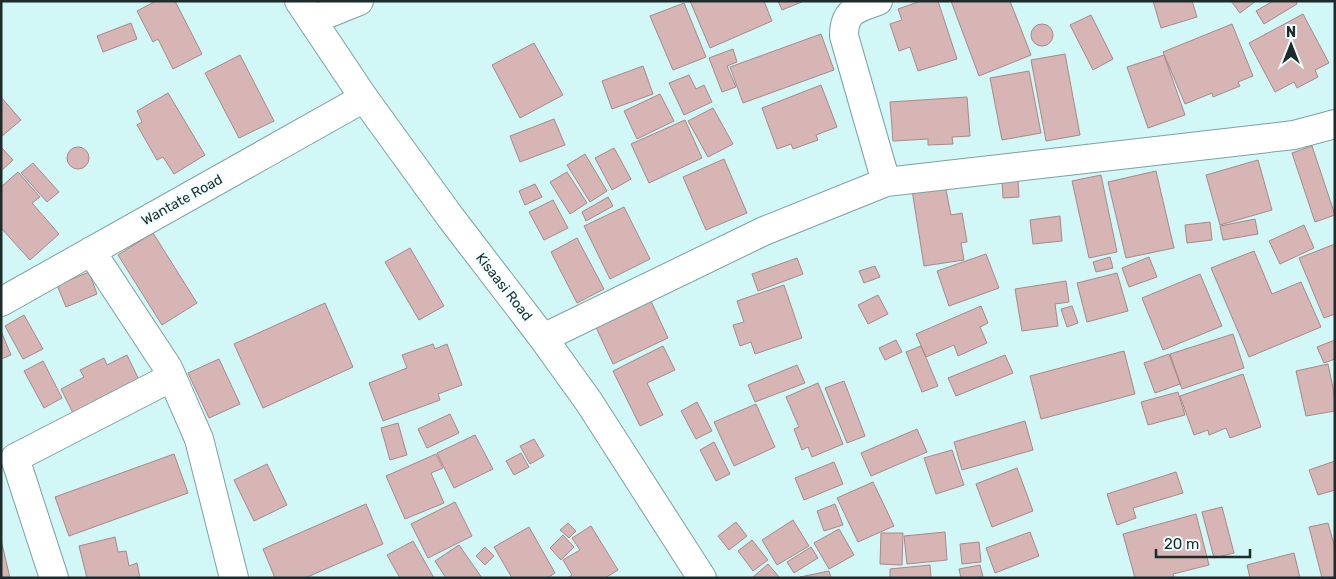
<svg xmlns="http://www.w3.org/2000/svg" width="1336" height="579" font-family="Rubik,sans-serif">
<rect width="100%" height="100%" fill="#d1f7f6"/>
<path fill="#d7b5b5" stroke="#a88888" d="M156,1H175L202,54L173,69L158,39L153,42L137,11Z
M690,1H764L772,21L710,48Z
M778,1H804L782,10Z
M921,1H938L957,59L918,71L910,47L899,51L890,24L902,20L898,9Z
M951,1H1010L1031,55L979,76Z
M1153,1H1192L1197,17L1161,28Z
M1231,1H1256L1240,13Z
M1273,1H1296L1297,4L1264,24L1256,11Z
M684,3L706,57L673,70L650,16Z
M1303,14L1329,63L1315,70L1318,77L1297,88L1294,82L1275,92L1249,43Z
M1091,15L1113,59L1093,70L1070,25Z
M131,23L137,39L103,52L97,36Z
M1232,24L1253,76L1238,82L1240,86L1213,97L1212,93L1185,104L1163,52Z
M1031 35a11 11 0 1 1 22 0a11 11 0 1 1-22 0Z
M821,34L834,70L743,103L730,67Z
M534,43L563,95L520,118L492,65Z
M733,49L737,62L727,66L736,87L722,92L709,58Z
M1065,54L1080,135L1046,141L1031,60Z
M240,55L274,121L239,138L205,73Z
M1164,55L1185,115L1148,128L1127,67Z
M643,66L653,94L612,109L602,81Z
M1029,71L1041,133L1002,140L990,78Z
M689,75L696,89L704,85L712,102L684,115L669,83Z
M821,85L837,127L816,135L818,140L793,149L791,144L777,149L762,108Z
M168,93L205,155L174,174L163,157L157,160L137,125L142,122L137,111Z
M660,94L674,121L637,139L624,111Z
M1,97L21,120L1,137Z
M967,97L970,136L952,137L953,144L928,145V139L893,141L890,102Z
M713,108L733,144L708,157L688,121Z
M554,119L565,145L520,162L510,136Z
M685,120L702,158L649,183L631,144Z
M1312,146L1335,215L1315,222L1292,153Z
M67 158a11 11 0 1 1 22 0a11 11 0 1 1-22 0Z
M1,147L13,160L1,171Z
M614,148L631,179L612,190L595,158Z
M585,154L607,191L590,202L567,165Z
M724,159L747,213L706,230L683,177Z
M1258,160L1272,210L1220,225L1206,175Z
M33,163L59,192L47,202L21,173Z
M1156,171L1174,248L1126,258L1108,182Z
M18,172L40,197L32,203L59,234L30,260L1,228V187Z
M567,172L587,203L570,214L550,182Z
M1101,175L1117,252L1089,258L1072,181Z
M1002,180H1018L1019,197L1003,198Z
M535,184L542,197L525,205L519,191Z
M945,185L951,215L962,213L967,242L961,243L964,260L924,266L912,190Z
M608,197L613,206L586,221L582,212Z
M553,200L568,228L544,240L529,212Z
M624,207L650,259L610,279L584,226Z
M1060,216L1062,241L1033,244L1030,220Z
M1255,219L1258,234L1223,240L1220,226Z
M1210,222L1212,240L1187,243L1185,225Z
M1304,225L1314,248L1280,264L1269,241Z
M153,233L197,303L162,325L118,255Z
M577,238L604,289L577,303L551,252Z
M1335,244V314L1324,318L1299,258Z
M410,248L444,306L419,320L385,262Z
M1254,251L1272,294L1301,282L1321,327L1249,357L1211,268Z
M986,254L999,288L949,306L937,271Z
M1110,257L1113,268L1096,272L1093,262Z
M1149,257L1157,277L1129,287L1122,268Z
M797,258L803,274L758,291L752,274Z
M875,266L880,277L864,283L859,271Z
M89,272L97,294L66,307L57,285Z
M1117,273L1128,311L1087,322L1077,283Z
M1200,274L1222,326L1163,350L1142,298Z
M1066,281L1069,302L1055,304L1058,326L1022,331L1015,289Z
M784,285L802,338L755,354L751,342L740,346L733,325L744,322L737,301Z
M878,295L888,314L868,324L858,305Z
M650,299L668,338L613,364L595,325Z
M325,303L353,367L263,408L234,344Z
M981,306L988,323L980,327L987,343L958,356L954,345L926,357L916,334Z
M1072,306L1078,323L1067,327L1061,309Z
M24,315L43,349L23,359L5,326Z
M1,331L11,355L1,359Z
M1233,334L1244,368L1182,389L1170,354Z
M896,340L902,352L885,360L879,348Z
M1335,340V359L1324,363L1317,347Z
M433,344L435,349L447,344L462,385L438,394L440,400L383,421L369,383L407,368L402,355Z
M663,346L675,370L647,383L663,415L640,426L613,371Z
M921,346L938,386L922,392L906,352Z
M1124,351L1135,394L1041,419L1030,376Z
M1169,354L1180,384L1155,393L1144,363Z
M127,355L140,382L74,415L61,389L84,377L80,370L104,358L107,365Z
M1005,355L1013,373L956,396L948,378Z
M219,359L240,404L209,418L188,373Z
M43,361L62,398L44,408L24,371Z
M1328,364L1335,398V411L1306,416L1296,371Z
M797,365L805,383L755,402L748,385Z
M1243,374L1261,427L1230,438L1226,428L1209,435L1208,430L1194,435L1180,396Z
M844,381L865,436L847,443L825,388Z
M818,383L843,444L812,457L808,447L802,450L794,429L799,427L786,397Z
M1178,392L1185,415L1148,425L1141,402Z
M697,402L712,431L696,439L681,411Z
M756,404L775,447L734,466L714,422Z
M450,414L459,433L427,448L418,429Z
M1025,421L1033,450L962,470L954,442Z
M398,423L407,455L390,460L381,428Z
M917,429L927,452L871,476L861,453Z
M475,435L493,469L454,488L437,453Z
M534,439L544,456L530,464L520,446Z
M714,442L730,474L716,481L700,450Z
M952,450L964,485L936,494L924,458Z
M521,453L529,467L514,475L506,461Z
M174,454L188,493L69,536L55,497Z
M436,454L443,468L431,473L444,503L405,519L386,476Z
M1335,461V490L1318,495L1309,470Z
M834,462L843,484L804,500L795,478Z
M267,464L287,505L254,521L234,480Z
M1017,468L1033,511L992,527L976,484Z
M1176,472L1183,493L1133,508L1136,518L1117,525L1107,494Z
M873,482L894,526L858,542L837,498Z
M455,502L472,536L428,558L411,524Z
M366,504L383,544L305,578H275L263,549Z
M835,504L843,525L824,531L817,511Z
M1222,507L1234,553L1214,558L1202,512Z
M1196,514L1209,565L1173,574L1174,578H1135L1123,534Z
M793,520L809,546L777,565L762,540Z
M736,522L747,536L729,550L718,536Z
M568,523L576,531L569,538L560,530Z
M1328,523L1335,548V578H1322L1309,527Z
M591,526L618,570L605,578H568L572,575L563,560L580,550L572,538Z
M529,527L555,573L547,578H512L494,547Z
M839,529L854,555L829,569L814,543Z
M945,532L947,560L907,564L904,536Z
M1030,532L1039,556L995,573L986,548Z
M881,533H903L902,565L880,564Z
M563,535L574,547L561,560L550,548Z
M115,537L118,552L126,551L129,566L137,563L140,578H87L79,546Z
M1,540L10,578H1Z
M752,540L768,560L753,571L738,551Z
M413,541L434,578H400L387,555Z
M979,542L981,562L962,564L960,544Z
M459,545L482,578H446L435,561Z
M485,547L494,556L485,565L476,556Z
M811,547L818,558L794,573L787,562Z
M1294,553L1300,578H1250L1247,565Z
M768,564L780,578H752Z
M930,565L931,578H890V569Z
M980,565L983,577L961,578L959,569Z
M829,571L831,578L800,577Z"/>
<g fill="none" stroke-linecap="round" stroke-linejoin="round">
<defs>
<path id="street" d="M878,1C857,9 844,10 844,36L886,182
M312,20L359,1
M91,251L168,368L172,377L199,439L234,578
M1,302L364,98
M543,338L764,231L886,182L1294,135L1335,124
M54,578L15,458L172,377"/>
<path id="secondary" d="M299,1L364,98L451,218L543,338L589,402L702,578"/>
</defs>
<use href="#street" stroke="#7da0a0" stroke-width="30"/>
<use href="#secondary" stroke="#7da0a0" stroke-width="30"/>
<use href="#street" stroke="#fff" stroke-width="28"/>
<use href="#secondary" stroke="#fff" stroke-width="28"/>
</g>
<g text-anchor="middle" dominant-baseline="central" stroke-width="5" stroke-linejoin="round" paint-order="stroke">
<g font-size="14" fill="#1d2b2b" stroke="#f0ffff">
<text transform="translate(182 200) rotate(-29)">Wantate Road</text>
<text transform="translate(504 287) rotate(52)">Kisaasi Road</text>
</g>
</g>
<rect width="1336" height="579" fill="none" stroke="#1d2b2b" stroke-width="5"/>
<g transform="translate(1291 45)" stroke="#f0ffff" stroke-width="4" paint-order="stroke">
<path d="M0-4L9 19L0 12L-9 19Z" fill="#1d2b2b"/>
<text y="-8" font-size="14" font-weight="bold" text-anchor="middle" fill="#1d2b2b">N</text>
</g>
<path d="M1156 549v8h94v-8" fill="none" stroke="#1d2b2b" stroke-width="2.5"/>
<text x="1164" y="549" font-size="15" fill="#1d2b2b" stroke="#f0ffff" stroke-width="4" paint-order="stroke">20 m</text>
</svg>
